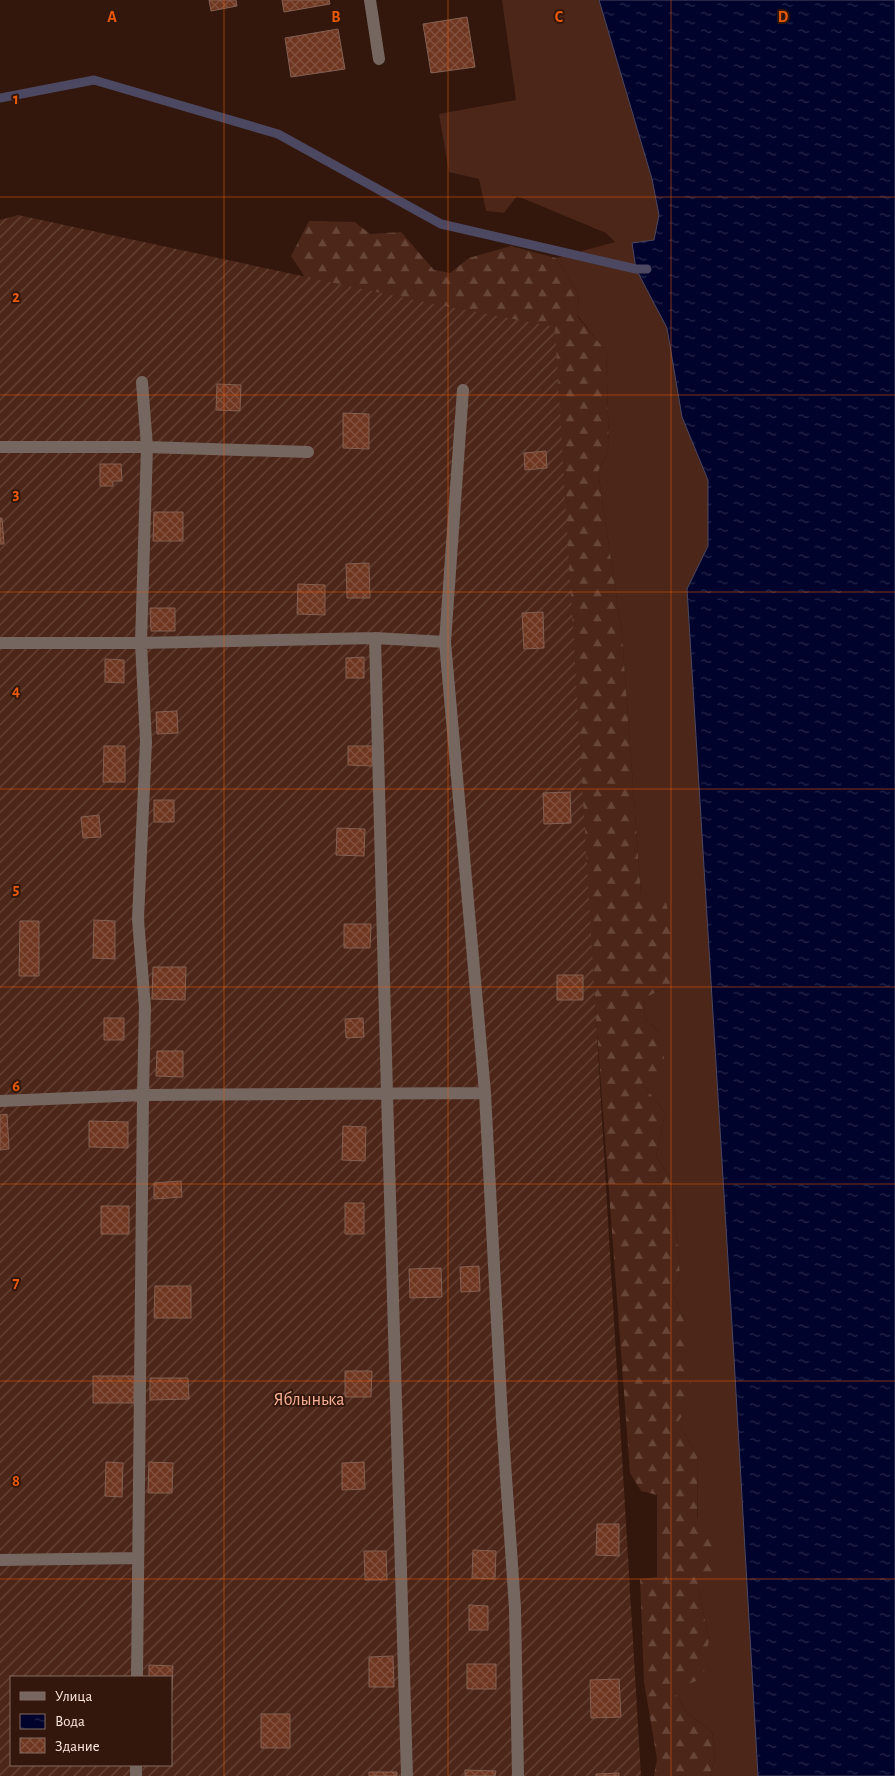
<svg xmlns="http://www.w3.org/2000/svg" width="895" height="1776" font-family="'Alegreya Sans',sans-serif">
<defs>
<pattern id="forest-firs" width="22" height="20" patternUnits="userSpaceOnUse" patternTransform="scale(1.25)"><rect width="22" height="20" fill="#4c2618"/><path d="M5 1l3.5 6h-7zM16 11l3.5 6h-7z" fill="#674639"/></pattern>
<pattern id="garden-furrows" width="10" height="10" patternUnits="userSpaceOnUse" patternTransform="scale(1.25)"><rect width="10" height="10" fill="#4c2618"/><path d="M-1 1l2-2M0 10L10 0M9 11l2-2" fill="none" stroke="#674639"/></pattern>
<pattern id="water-ripples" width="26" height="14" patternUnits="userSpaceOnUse" patternTransform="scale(1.25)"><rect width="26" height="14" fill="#00032c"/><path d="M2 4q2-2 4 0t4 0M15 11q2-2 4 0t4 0" fill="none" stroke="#26284a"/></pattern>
<pattern id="building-cross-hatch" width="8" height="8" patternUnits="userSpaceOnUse" patternTransform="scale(1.25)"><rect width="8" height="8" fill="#6f3620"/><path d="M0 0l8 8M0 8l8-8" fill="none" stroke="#845340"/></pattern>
</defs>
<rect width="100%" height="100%" fill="#33170c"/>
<path fill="#4c2618" d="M502,0H599L652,179L659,215L654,240L632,243L636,268L667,328L682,417L708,480V546L687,589L734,1358L758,1776H710L715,1758L712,1732L687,1713L674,1690L709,1639L698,1588L697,1456L678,1422L684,1321L672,1292L680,1274L672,1181L656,1156L665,1113L642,1083L661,1034L644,1017L645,998L670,985L666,904L641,896L622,634L598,472L609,448L606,351L577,315L579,294L556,258L615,242L606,233L517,196L504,213L486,211L479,179L449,172L439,114L516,100Z"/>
<path fill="url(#forest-firs)" d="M309,221L355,222L370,234L401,232L434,270L450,273L469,258L511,246L556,258L579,294L577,316L606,351L609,448L598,472L622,634L641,895L666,903L674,928L670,985L645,998L644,1017L661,1034L666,1072L642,1083L665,1113L656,1156L672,1181L680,1274L672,1292L684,1321L692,1400L678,1422L697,1456V1518L715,1538V1573L698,1588L709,1639L703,1678L674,1690L687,1713L712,1732L715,1758L710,1776H654L657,1759L644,1682L640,1579L657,1577V1495L641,1491L630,1473L552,430L326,309L291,256Z"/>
<path fill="url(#garden-furrows)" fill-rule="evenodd" d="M18,215L414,300L555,327L641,1776H0V220ZM11,1677H171V1765H11Z"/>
<path fill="url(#water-ripples)" stroke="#4c4862" d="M599,0H895V1776H758L734,1358L687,589L708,546V480L682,417L667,328L636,269L632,243L654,240L659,215L652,179Z"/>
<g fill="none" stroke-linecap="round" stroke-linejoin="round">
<path stroke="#4c4862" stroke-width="9" d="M0,98L94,80L278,134L441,224L636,269H647"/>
</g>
<path fill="url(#building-cross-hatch)" stroke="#836053" d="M209,0H236L237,6L211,11Z
M282,0H329L330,4L284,12Z
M467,17L475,67L431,73L423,24Z
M338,29L345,69L291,77L285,38Z
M217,384L241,385L240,411L216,410Z
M343,413L369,414V449L343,448Z
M546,451L547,468L525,470L524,453Z
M100,464H121L122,481H113V486H100Z
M154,512H183V541H153Z
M0,518H2L4,544H0Z
M369,563L370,598H347L346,564Z
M298,584L325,585V615L297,614Z
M150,608H175V631H151Z
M543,612L544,648L524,649L522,613Z
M364,657V678H346V658Z
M105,659L124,660V683L105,682Z
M177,711L178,733L157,734L156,712Z
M104,746H125V782H103Z
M348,746H373L372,766L348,765Z
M570,792L571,823L544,824L543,793Z
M154,800H174V822H154Z
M99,815L101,837L83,838L81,817Z
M337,828L365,829L364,856L336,855Z
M94,920L115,921V959L93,958Z
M20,921H39V976H19Z
M344,924H371L370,948H344Z
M153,967H186L185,1000L152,999Z
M557,975H583V1000H557Z
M104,1018H124V1040H104Z
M363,1018L364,1037L346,1038L345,1019Z
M157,1051H183V1077L156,1076Z
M7,1114L9,1149L0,1150V1115Z
M89,1121L128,1122V1148L89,1147Z
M343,1126L366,1127L365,1161L342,1160Z
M181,1181L182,1197L154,1199V1183Z
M345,1203H364V1234H345Z
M101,1206H129V1234H101Z
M479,1266L480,1291L461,1292L460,1267Z
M441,1268L442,1297L410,1298L409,1269Z
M155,1286H191V1318H154Z
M345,1371H372L371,1397H345Z
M93,1376H134V1403H93Z
M150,1378H188L189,1399L150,1400Z
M106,1462L123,1463L122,1497L105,1496Z
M149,1462L173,1463L172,1493H148Z
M364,1462L365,1489L342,1490V1463Z
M597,1524H619V1556L596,1555Z
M473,1550L496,1551L495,1579L472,1578Z
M364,1551H386L387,1580H365Z
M469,1605L488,1606V1630H469Z
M393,1656L394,1687H369V1657Z
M467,1664H496V1689H467Z
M149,1665L173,1666L171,1705V1677H149Z
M619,1679L621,1717L591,1718L590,1680Z
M261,1714H290V1748H261Z
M465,1770L496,1771L495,1776H465Z
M369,1772H397V1776H369Z
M619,1773V1776H596V1774Z"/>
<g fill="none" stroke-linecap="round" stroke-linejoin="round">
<path stroke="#766660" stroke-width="12" d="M370,0L379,59
M463,390L445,642L485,1093L502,1419L515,1608L518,1776
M0,447H147L308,452
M375,638L387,1094L407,1776
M0,643H141L375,638L445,642
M0,1101L143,1095L485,1093
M0,1560L138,1558
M137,1677L143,1095L145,1008L138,919L146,742L141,643L147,447L142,382
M136,1776V1765"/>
</g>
<path fill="none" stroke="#e8590c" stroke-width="1" stroke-opacity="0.55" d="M224,0V1776M448,0V1776M671,0V1776M0,197H895M0,395H895M0,592H895M0,789H895M0,987H895M0,1184H895M0,1381H895M0,1579H895"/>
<g text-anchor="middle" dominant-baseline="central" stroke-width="4" stroke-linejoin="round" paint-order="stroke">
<g font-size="18" fill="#f9b195" stroke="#33170c">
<text x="309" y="1400">Яблынька</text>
</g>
</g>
<g font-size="16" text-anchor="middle" font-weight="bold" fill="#e8590c" stroke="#33170c" stroke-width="4" stroke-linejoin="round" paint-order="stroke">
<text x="112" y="22">A</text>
<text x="336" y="22">B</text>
<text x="559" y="22">C</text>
<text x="783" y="22">D</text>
<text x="16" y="104">1</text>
<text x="16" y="302">2</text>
<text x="16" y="499">3</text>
<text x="16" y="696">4</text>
<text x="16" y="894">5</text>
<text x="16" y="1091">6</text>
<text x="16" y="1288">7</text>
<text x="16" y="1486">8</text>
</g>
<rect x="10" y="1676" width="162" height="90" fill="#33170c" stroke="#846b61"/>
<rect x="20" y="1692" width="25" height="8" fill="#766660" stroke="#846b61"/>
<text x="55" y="1701" font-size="15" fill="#fde9e1">Улица</text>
<rect x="20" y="1714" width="25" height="15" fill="url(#water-ripples)" stroke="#846b61"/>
<text x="55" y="1726" font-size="15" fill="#fde9e1">Вода</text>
<rect x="20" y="1738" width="25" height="15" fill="url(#building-cross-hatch)" stroke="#846b61"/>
<text x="55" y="1751" font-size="15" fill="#fde9e1">Здание</text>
</svg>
